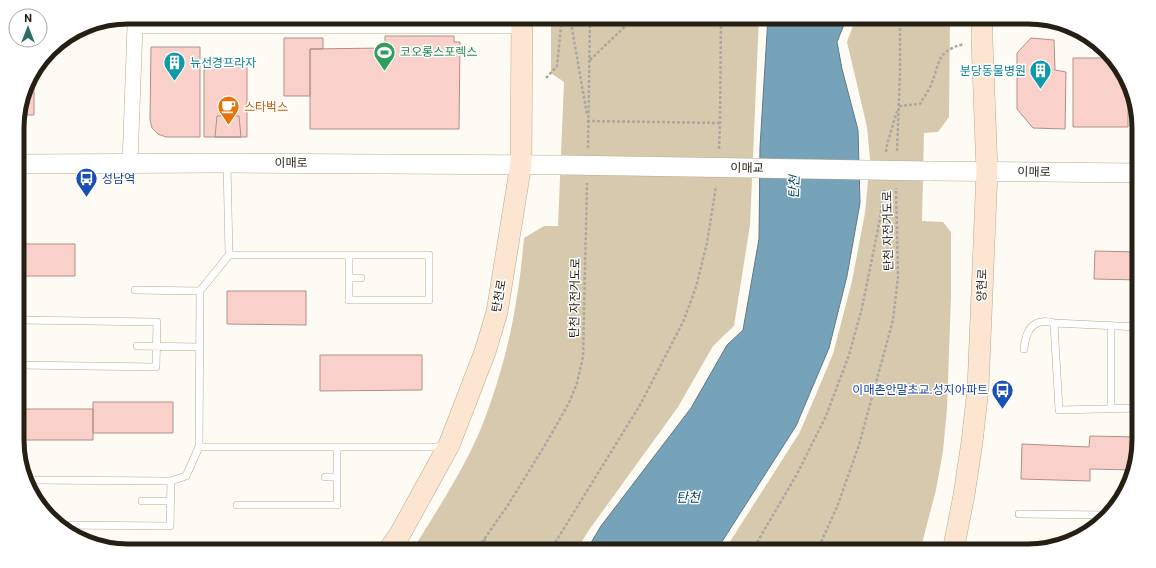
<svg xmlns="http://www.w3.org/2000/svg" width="1156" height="568" font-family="Roboto,'Noto Sans KR',sans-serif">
<rect width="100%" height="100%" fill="#fefbf5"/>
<path fill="#d6c9ad" d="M551,17H759L750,225L734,326L713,346L678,407L589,530L576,551H412C438,508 467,466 485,418C499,381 510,341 516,302C520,281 522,259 524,238L544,226H558L564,82L551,73Z
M856,17H950L949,117L938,132L924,133L922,221L943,222L951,232V296L947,409L943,451L936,490L920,551H724L800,432L833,354L852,281L865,213L870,159L867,127L847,42Z"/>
<path fill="#76a3b9" stroke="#5e7b88" d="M768,17H847L837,42L842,69L858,130L860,203L847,276L829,348L796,426L716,551H586L601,526L691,408L727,345L743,330L759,239L760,147Z"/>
<path fill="#fad1ca" stroke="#b18f89" d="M385,36H454V42H460L459,129H310V49L385,48Z
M284,38H323V49H310V96H284Z
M1031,38L1054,40L1055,70L1066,72L1065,129L1033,128L1017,109V53Z
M151,47H200V137H166L158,134L152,128L150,120Z
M1073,58H1110L1120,66L1128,86V127H1073Z
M204,60H247V137H204Z
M27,85H34V115H19Z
M1131,95L1138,114V126H1131Z
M217,116H239L241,137H215Z
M18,244H75V276H18Z
M1095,251L1138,252L1139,280L1094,279Z
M227,291H306V325L227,324Z
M320,355H422V390L320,391Z
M93,402H173V433H93Z
M18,409H93V440H18Z
M1090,436L1139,437L1132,470L1090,469V481L1021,479L1022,444L1089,447Z"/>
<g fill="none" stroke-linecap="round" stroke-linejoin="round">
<defs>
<path id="service" d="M229,255H429V300H349V255
M349,278H361
M135,290L200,291
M18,320L157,322L156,367L18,365
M1111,326V408
M1139,327L1054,323L1059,410L1139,408
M137,346L200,347
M1024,349C1025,338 1028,324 1041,322C1045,321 1050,322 1054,323
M199,447H435L445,446
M325,477H337
M28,480L171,481L186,476L199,447L200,291L229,255L227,163
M142,501H171
M237,505H337V447
M1019,514L1105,515
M61,525L170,526L171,481"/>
<path id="minor" d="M130,163L135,26H521"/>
<path id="tertiary" d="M17,164L227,163L565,165
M929,171L1138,173"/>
<path id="secondary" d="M388,551L400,534L449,445L485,352L497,312L521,164L522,17
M953,551L964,495L972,442L978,389L987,171L982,40V17"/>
</defs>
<use href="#service" stroke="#b8aa8d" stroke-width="8"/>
<use href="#minor" stroke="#b8aa8d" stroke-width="16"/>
<use href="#tertiary" stroke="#b8aa8d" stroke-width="20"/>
<use href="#secondary" stroke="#b8aa8d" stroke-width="22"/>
<path stroke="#aca8a0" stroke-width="2.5" stroke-dasharray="3 2" stroke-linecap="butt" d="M570,17L587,115
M590,60L635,17
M546,78L557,66L562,17
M899,106L920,104C923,98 928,92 931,85C940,63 936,51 964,44
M588,120V121L720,123
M588,148L590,17
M719,149L720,123L721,17
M897,151L900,73V17
M886,152L887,145L897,111
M476,551L508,505L545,445L569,403L577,383L583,357L587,183
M483,551L485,538
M550,551L640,405L683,322L696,287L707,243L716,186
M752,551L797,474L826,416L849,355L862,308L880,219L884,189
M817,551L837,507L859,445L893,320L898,277L896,188"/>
<use href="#service" stroke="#fff" stroke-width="7"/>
<use href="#minor" stroke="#fff" stroke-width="15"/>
<use href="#tertiary" stroke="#fff" stroke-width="19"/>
<use href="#secondary" stroke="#fde6d1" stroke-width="21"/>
<defs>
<path id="tertiary-bridge" d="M565,165L929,171"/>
</defs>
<use href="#tertiary-bridge" stroke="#b8aa8d" stroke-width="20" stroke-linecap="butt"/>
<use href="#tertiary-bridge" stroke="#fff" stroke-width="19"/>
</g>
<defs>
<symbol id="stadium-pin" viewBox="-11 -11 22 30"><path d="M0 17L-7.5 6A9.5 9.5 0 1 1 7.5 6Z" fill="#2e9e5b" stroke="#fff"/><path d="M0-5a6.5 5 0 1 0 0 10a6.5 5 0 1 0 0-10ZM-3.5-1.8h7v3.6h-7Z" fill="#fff"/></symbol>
<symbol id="building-pin" viewBox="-11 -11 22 30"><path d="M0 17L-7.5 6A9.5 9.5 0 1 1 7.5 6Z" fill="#0f9aa8" stroke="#fff"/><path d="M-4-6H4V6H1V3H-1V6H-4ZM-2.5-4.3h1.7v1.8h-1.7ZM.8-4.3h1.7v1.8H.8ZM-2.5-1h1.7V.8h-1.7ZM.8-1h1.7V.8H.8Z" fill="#fff"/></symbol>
<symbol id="cafe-pin" viewBox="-11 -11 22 30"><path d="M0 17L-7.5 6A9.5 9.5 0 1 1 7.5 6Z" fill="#e8710a" stroke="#fff"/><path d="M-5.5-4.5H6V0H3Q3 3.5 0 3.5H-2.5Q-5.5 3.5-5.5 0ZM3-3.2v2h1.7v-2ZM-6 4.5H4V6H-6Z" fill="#fff"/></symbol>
<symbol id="bus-pin" viewBox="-11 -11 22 30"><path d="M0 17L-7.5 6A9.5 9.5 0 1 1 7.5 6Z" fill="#1a4fb4" stroke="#fff"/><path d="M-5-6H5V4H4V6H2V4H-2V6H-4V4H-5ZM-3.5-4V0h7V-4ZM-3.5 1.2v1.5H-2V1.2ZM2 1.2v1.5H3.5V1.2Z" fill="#fff"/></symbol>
</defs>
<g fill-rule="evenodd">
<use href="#stadium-pin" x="372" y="40" width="25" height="34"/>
<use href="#building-pin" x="162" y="50" width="25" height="34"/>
<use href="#building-pin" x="1028" y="58" width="25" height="34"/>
<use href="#cafe-pin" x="216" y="94" width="25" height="34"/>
<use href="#bus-pin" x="74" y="166" width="25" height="34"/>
<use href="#bus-pin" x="990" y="378" width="25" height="34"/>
</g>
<g text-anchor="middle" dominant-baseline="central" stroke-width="3" stroke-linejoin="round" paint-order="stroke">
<g font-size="12" fill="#27864d" stroke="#fff" text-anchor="start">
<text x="400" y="52">코오롱스포렉스</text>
</g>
<g font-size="12" fill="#0d838f" stroke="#fff" text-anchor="start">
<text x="190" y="63">뉴선경프라자</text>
<text x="1026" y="71" text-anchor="end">분당동물병원</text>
</g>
<g font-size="12" fill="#c56008" stroke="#fff" text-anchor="start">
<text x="244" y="107">스타벅스</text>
</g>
<g font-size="12" fill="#251f14" stroke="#fff">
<text x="291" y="163">이매로</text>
<text transform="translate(747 168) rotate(1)">이매교</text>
<text transform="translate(1034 172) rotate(1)">이매로</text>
<text transform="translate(888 231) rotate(-91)">탄천 자전거도로</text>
<text transform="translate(982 285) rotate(-88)">양현로</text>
<text transform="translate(499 296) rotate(-80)">탄천로</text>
<text transform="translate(575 298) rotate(-89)">탄천 자전거도로</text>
</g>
<g font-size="12" fill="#164399" stroke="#fff" text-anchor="start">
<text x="102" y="179">성남역</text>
<text x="988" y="390" text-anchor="end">이매촌안말초교.성지아파트</text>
</g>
<g font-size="13" font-style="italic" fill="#03455c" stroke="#fff">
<text transform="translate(794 187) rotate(-88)">탄천</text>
<text x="688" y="497">탄천</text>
</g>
</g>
<path d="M0 0H1156V568H0ZM128 24H1028A104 104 0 0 1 1132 128V440A104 104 0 0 1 1028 544H128A104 104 0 0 1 24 440V128A104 104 0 0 1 128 24Z" fill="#fff" fill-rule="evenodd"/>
<path fill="none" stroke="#251f14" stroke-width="5" d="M128 24H1028A104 104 0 0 1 1132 128V440A104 104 0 0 1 1028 544H128A104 104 0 0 1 24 440V128A104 104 0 0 1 128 24Z"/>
<g transform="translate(28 28)"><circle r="19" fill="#ffffff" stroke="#a8a5a1"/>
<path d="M0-3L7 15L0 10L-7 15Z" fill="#2b6f60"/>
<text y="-6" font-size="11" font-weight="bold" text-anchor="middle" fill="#251f14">N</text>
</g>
</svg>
